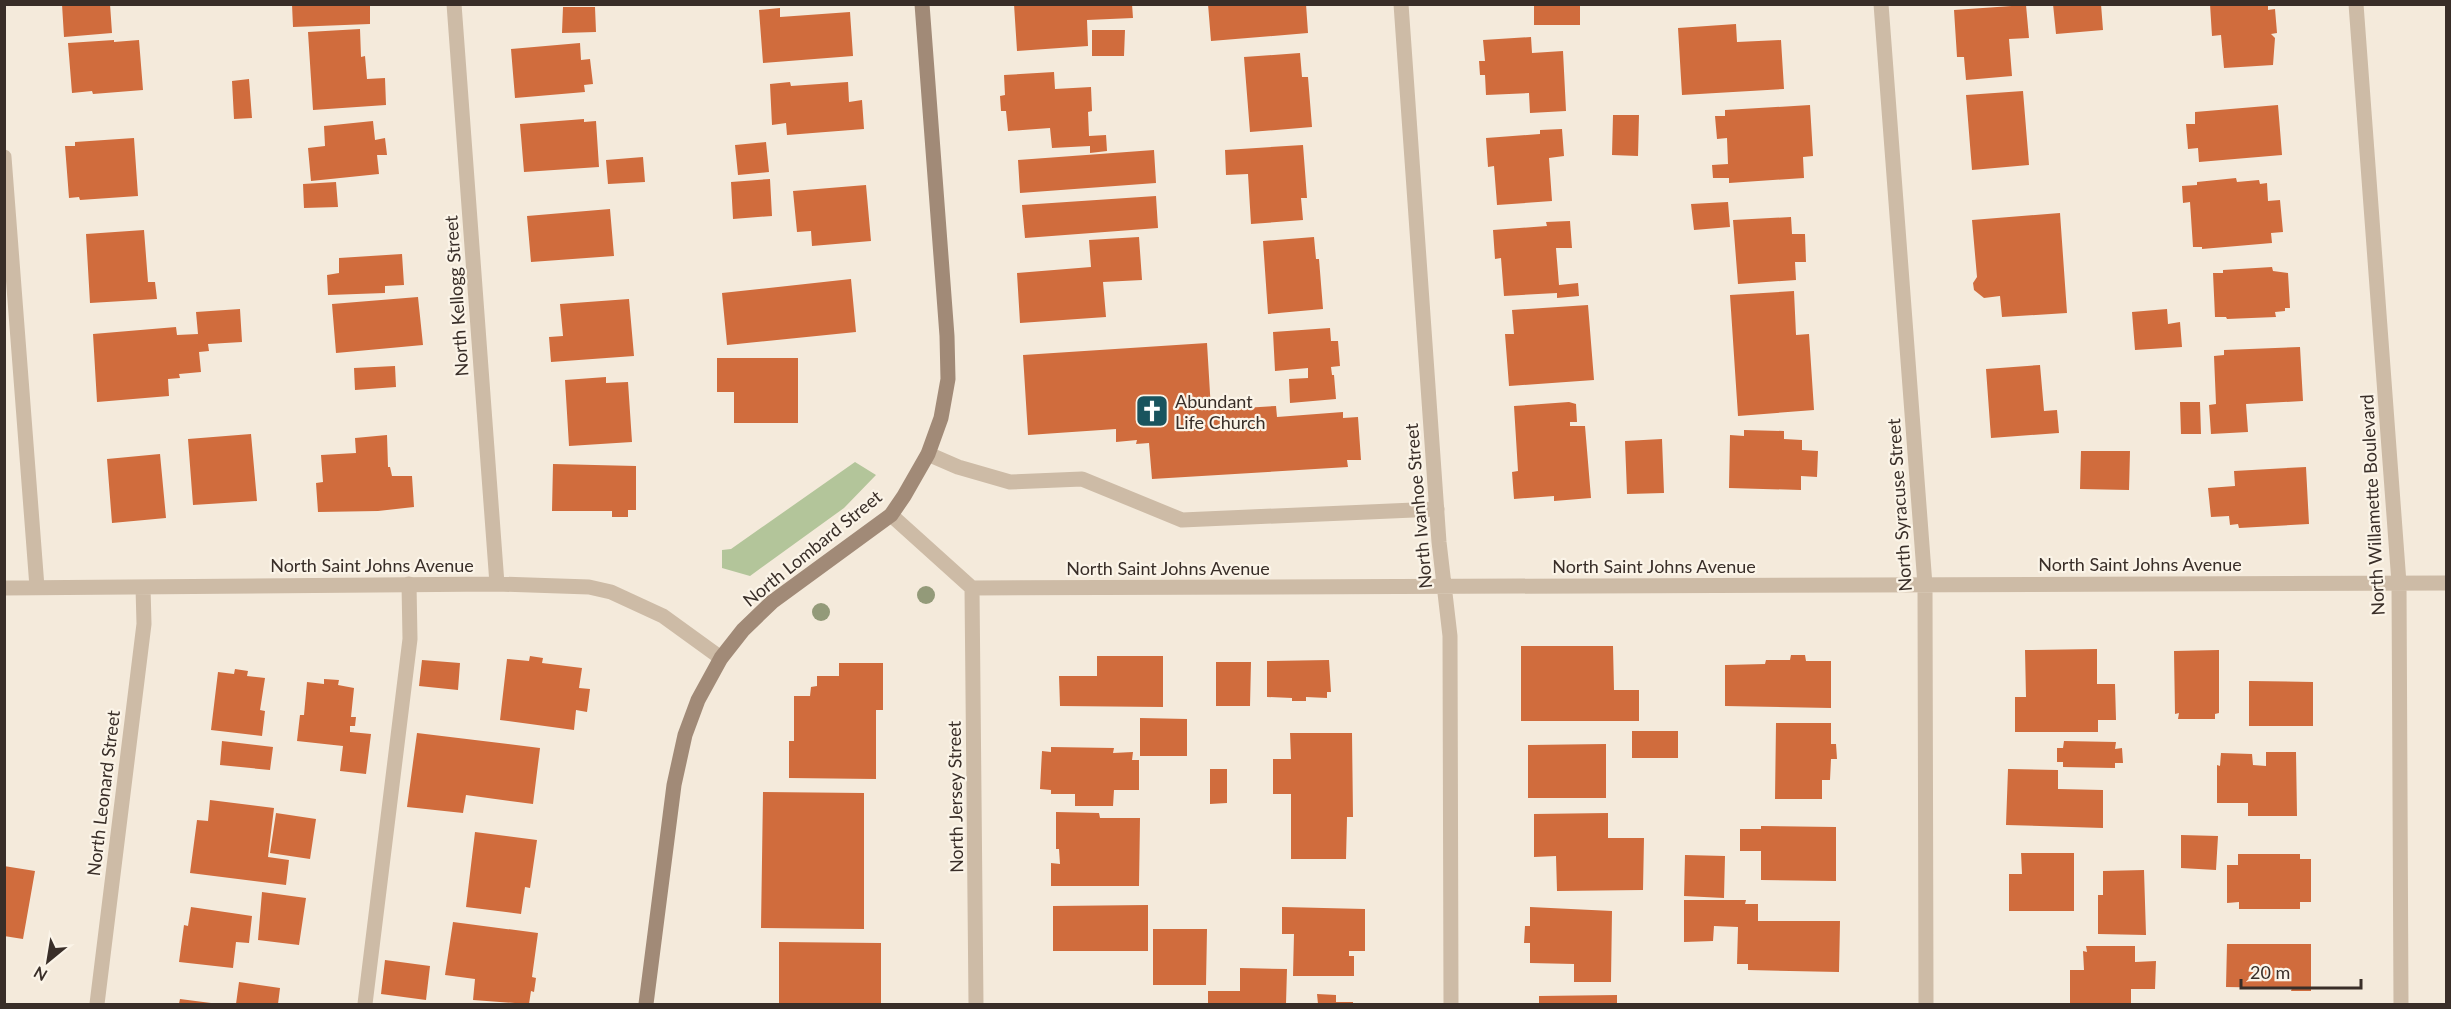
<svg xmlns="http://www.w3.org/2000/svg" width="2451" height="1009" font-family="Lato,sans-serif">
<rect width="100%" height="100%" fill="#f4eadb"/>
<path fill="#b3c59a" d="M855,462L876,475L844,508L750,576L722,568V550L731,549Z"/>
<path fill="#d06c3d" d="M62,4H110L112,33L64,37Z
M292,4H370V24L293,27Z
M1014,4H1132L1133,18L1087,20L1088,46L1017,51Z
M1208,4H1306L1308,33L1211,41Z
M1534,4H1580V25H1534Z
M2053,4H2101L2103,30L2056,34Z
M2210,4H2268V10L2275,9L2277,33L2271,34L2275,38L2273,65L2224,68L2221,35L2212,36Z
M2026,5L2029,38L2009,39L2012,76L1966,80L1964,57H1957L1954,10Z
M563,7H595L596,32L562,33Z
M780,8V17L850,12L853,56L763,63L759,10Z
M1736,24L1737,42L1781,40L1784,89L1682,95L1678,28Z
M360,29L361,57L365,56L367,79L385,78L386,105L313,110L308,32Z
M1092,30H1125L1124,56H1092Z
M1531,37L1532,53L1563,51L1566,111L1530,113L1529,93L1486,95L1485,75H1480L1479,61H1485L1483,40Z
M114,40V42L139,40L143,90L93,94L92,91L72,93L68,43Z
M580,43L581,60L590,59L593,84L584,85L585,92L515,98L511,49Z
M1300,53L1302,77H1308L1312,127L1250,132L1244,57Z
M1054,72L1055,89L1091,87L1092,111L1088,112L1089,136L1106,135L1107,151L1090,153V146L1052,148L1050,128L1008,131L1006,111H1001L1000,96L1005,95L1004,75Z
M249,79L252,118L234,119L232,81Z
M790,82L791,86L848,82L849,102L862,100L864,129L787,135L786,123L772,125L770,84Z
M2023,91L2029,165L1972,170L1966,95Z
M1810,105L1813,156L1803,157L1804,178L1729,183V178H1713L1712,165L1728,164L1727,138L1717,139L1715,116H1725V110Z
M2278,105L2282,155L2199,162L2198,148L2188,149L2186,124H2195V112Z
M1613,115H1639L1638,156L1612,155Z
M584,119V122L596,121L599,167L524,172L520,124Z
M373,121L375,140L385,138L387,155H377L379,174L311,181L308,148L325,146L324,126Z
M1562,129L1564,156L1549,158L1552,201L1497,205L1494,166L1488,167L1486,138L1540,134V130Z
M134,138L138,196L80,200L79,197L69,198L65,146H75V142Z
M766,142L769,172L738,175L735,145Z
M1303,145L1307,198H1301L1303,220L1251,224L1248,174L1226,175L1225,150Z
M1154,150L1156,183L1020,193L1018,160Z
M643,157L645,182L608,184L606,160Z
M2236,178L2237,182L2259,180L2260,184L2267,183L2268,201L2280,200L2283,232L2271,233L2272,243L2202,249V247H2193L2190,202L2183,203L2182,186L2197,185V182Z
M770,179L772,216L733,219L731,182Z
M336,182L338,207L304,208L303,184Z
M866,185L871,241L812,246L811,231L797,232L793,191Z
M1156,196L1158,228L1025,238L1022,205Z
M1728,202L1730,227L1694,230L1691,204Z
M610,209L614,256L531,262L527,216Z
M2060,213L2067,313L2002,317L2000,296L1984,298L1974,290L1973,283L1977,277L1972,220Z
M1791,217L1792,234H1805L1806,262H1795L1796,280L1738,284L1733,220Z
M1570,221L1572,248H1556L1559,285L1578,283L1579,296L1557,298V293L1504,296L1501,258L1495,259L1493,230L1547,226L1546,222Z
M144,230L148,282H155L157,299L90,303L86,234Z
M1139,237L1142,280L1103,282L1106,317L1020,323L1017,273L1091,267L1089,240Z
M1314,237L1316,259H1319L1323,309L1268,314L1263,241Z
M402,254L404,285L385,286V293L328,295L327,275L339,273V258Z
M2272,267L2273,271L2288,273L2290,308H2285V311L2275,312L2276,317L2227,319L2226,317H2215L2213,273H2223V270Z
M851,279L856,332L727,345L722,293Z
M1794,291L1796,335L1809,334L1814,410L1738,416L1730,295Z
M418,297L423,345L336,353L332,304Z
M629,299L634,356L551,362L549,337L563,336L560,304Z
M1588,305L1594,380L1509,386L1505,334H1514L1512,310Z
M240,309L242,342L208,344L209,351L199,352L201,372L179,374L180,378L168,379L169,396L97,402L93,334L176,327L177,335L198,334L196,312Z
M2167,309L2168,324L2180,322L2182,347L2135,350L2132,312Z
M1330,328L1331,341H1338L1340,366L1331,367L1332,375H1334L1336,399L1290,403L1289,379L1308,378V368L1275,371L1273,332Z
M1207,343L1211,410L1276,406L1277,417L1343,412V418L1358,417L1361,460H1347L1348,467L1152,479L1149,443L1136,444L1137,440L1116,442V429L1028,435L1023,355Z
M2300,347L2303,401L2246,404L2248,432L2211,434L2209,405L2216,404L2214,356L2224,355V350Z
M717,358H798V423H734V392H717Z
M2040,365L2044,411L2057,410L2059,433L1991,438L1986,369Z
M395,366L396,387L355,390L354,368Z
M606,377V383L628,382L632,442L569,446L565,380Z
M1569,402L1576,404L1577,422H1570V426H1585L1591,498L1554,501V496L1514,499L1512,472L1518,471L1514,406Z
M2180,402H2200L2201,434H2181Z
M1744,430L1784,431V439L1802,440V450L1818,451L1817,477L1801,476V490L1729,488L1730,435L1744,436Z
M251,434L257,501L193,505L188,439Z
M387,435L388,467H390L392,476H412L414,507L378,511L318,512L316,483L323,482L321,455L356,453L355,438Z
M1662,439L1664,493L1627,494L1625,441Z
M2081,451H2130L2129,490L2080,489Z
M160,454L166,518L112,523L107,459Z
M553,464L636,466V510H628V517H612V511H552Z
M2306,467L2309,524L2239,528L2238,524L2230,525L2229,516L2211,517L2208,488L2235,486L2234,471Z
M1521,646H1613L1614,690H1639V721H1521Z
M2097,649V684H2115L2116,720H2098V732H2015V697H2026L2025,650Z
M2219,650V713L2215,714V719H2178L2179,713L2175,714L2174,651Z
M1791,655H1805L1806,661H1831V708L1725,706V665L1765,664L1766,660H1790Z
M530,656L543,658L542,663L582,668L579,688L590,689L587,712L576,710L574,730L500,720L507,659L529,661Z
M1097,656H1163V707L1060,706L1059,676H1097Z
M422,660L460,663L458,690L419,686Z
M1329,660L1331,692H1327V698L1306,697V701H1292V698L1267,697V661Z
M1216,662H1251L1250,706H1216Z
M839,663H883V710H876V779L789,778V741H794V696H810L811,687L817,686V676H839Z
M235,669L248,671L247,676L265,678L260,710L265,711L262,736L211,730L218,672L234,674Z
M324,679L339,680L338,685L354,688L351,717H356L355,726H350V732L371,734L366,774L340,771L343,746L297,741L300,715H304L307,682L324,684Z
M2249,681L2313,682V726H2249Z
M1140,718L1187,719V756H1140Z
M1776,723H1831V744H1836L1837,759H1831L1830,780H1822V799H1775Z
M1632,731H1678V758H1632Z
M417,733L540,748L533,804L466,795L463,813L407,807Z
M1290,733H1352L1353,817H1347L1346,859H1291V794H1273V759H1291Z
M222,741L273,747L270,770L220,765Z
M2064,741L2116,742L2115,749L2122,748L2123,763H2115V768L2063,767V762H2057V748H2063Z
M1606,744V798H1528V745Z
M1051,747L1114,748L1113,753L1133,752L1132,760H1139V790H1114L1113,806H1075V794H1051V790L1040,789L1042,751L1051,752Z
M2266,752H2296L2297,816H2248V803H2217V765L2220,766L2221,753L2252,754L2253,765L2266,766Z
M1210,769H1227V803L1210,804Z
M2008,769L2058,770V789L2103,790V828L2006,825Z
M763,792L864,793V929L761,928Z
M210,800L274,808L268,857L289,860L286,885L190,873L197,820L208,821Z
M1056,812L1099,813L1100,818H1140L1139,886H1051V863L1060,864L1059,849H1056Z
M276,813L316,819L310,859L270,853Z
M1608,813V838H1644L1643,890L1557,891L1556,856L1534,857V814Z
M1761,826L1836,827V881L1761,880V851H1740V829H1761Z
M475,832L537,840L530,888L525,887L521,914L466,907Z
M2181,835L2218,836L2216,870L2181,868Z
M2021,853H2074V911H2009V874H2022Z
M2238,854H2300V859H2311V902H2300V909H2239V902L2227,903V865H2238Z
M1685,855L1725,856L1724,898L1684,896Z
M4,866L35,871L23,939L4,936Z
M2144,870L2146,935L2098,934V895H2103V871Z
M262,892L306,898L299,945L258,940Z
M1684,900H1746L1745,904H1758V921H1840L1839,972L1748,970V964H1737L1738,927L1714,926L1713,941L1684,942Z
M1148,905V951H1053V906Z
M191,907L252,916L249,943L236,942L233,968L179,962L184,925L188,926Z
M1282,907L1365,909V951H1349V956H1354V976H1293L1294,934H1282Z
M1530,907L1612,911L1611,982H1574V964L1530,963V943H1524L1525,926H1530Z
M453,922L538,933L532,977L536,978L534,992L531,991L529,1004L473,1000L475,979L445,975Z
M1153,929H1207L1206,985H1153Z
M779,942L881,943V1004H779Z
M2227,944H2311V991H2291L2292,988L2226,987Z
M2086,946H2135V962L2156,961L2155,989H2131V1004H2070V970H2084L2083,951L2087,952Z
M385,960L430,966L426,1000L381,994Z
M1240,968L1287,969L1286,1004H1208V991H1240Z
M239,982L280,988L278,1004H236Z
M1317,994L1336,995V1002H1353V1004H1318Z
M1617,995V1004H1539V996Z
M180,999L211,1003L210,1004H179Z"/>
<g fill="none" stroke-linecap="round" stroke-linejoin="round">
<path stroke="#cdbba6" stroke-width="15" d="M928,454L958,467L1010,482L1082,479L1182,520L1437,509
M365,1004L410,639L409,584"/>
<path stroke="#cdbba6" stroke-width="15" d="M454,4L497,584
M1401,4L1439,542L1450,636L1451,1004
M1881,4L1925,585L1926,1004
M2356,4L2399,583L2401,1004
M4,157L37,587
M891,515L972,588L2446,583
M4,588L497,584L589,587L611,592L663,616L721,658
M972,588L976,1004
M97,1004L144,624L143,587"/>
<path stroke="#a18a77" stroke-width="15" d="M646,1004L674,785L685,735L698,700L721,658L743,630L772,602L891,515L904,496L928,454L941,418L948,379L947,336L922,4"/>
</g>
<g fill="#939a79">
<circle cx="926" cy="595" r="9"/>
<circle cx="821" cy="612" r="9"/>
</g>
<defs>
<symbol id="church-square" viewBox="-11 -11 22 22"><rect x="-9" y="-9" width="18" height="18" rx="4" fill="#19545e" stroke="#fbf4e8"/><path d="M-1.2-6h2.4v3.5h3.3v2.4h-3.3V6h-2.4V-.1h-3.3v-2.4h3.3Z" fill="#fff"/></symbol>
</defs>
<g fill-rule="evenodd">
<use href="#church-square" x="1133" y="392" width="38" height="38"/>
</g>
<g text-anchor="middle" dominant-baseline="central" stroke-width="4.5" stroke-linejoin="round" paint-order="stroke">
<g font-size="18" fill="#392e28" stroke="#fbf4e8">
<text transform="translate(456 296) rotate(-94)">North Kellogg Street</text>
<text transform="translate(1899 505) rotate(-94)">North Syracuse Street</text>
<text transform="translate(2372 505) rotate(-93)">North Willamette Boulevard</text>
<text transform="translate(1418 506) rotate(-95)">North Ivanhoe Street</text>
<text transform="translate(812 548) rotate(-39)">North Lombard Street</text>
<text x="2140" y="564">North Saint Johns Avenue</text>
<text x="372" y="565">North Saint Johns Avenue</text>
<text x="1654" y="566">North Saint Johns Avenue</text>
<text x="1168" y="568">North Saint Johns Avenue</text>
<text transform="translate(103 793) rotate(-83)">North Leonard Street</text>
<text transform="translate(955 797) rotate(-91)">North Jersey Street</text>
</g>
<g font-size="18" fill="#392e28" stroke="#fbf4e8" text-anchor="start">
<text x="1175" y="401">Abundant<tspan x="1175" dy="21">Life Church</tspan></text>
</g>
</g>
<rect width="2451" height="1009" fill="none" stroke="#392e28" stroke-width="12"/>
<g transform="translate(48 961) rotate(210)" stroke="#fbf4e8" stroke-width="4.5" paint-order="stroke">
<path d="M0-4.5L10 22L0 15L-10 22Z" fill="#392e28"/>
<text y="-9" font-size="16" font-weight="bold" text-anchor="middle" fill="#392e28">N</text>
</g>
<path d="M2241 979v9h120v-9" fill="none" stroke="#392e28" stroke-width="3"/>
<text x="2250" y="979" font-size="18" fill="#392e28" stroke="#fbf4e8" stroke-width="4.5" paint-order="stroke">20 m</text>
</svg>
